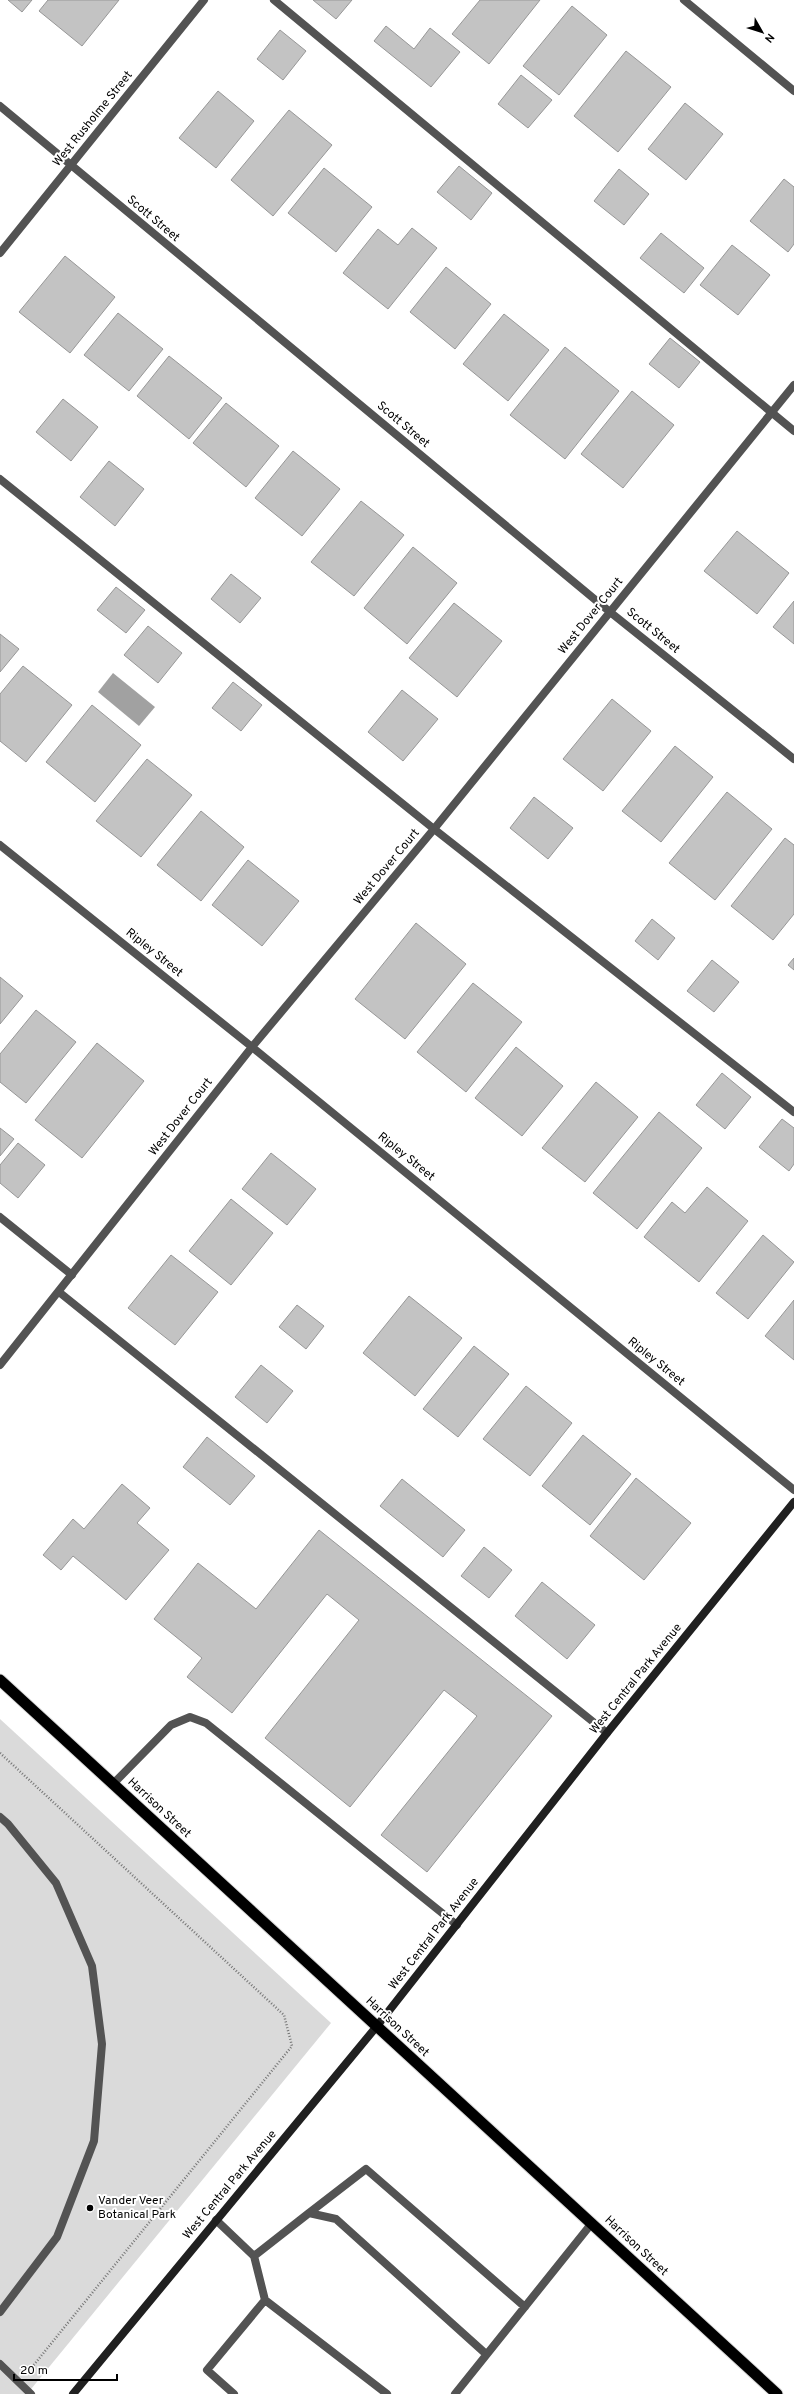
<svg xmlns="http://www.w3.org/2000/svg" width="794" height="2394" font-family="Overpass,sans-serif">
<rect width="100%" height="100%" fill="#fff"/>
<path fill="#dadada" d="M0,1719L331,2023L27,2394H0Z"/>
<path fill="#a1a1a1" d="M113,673L155,707L139,726L98,692Z"/>
<path fill="#c3c3c3" stroke="#979797" d="M8,0H32L22,12Z
M48,0H119L82,46L39,11Z
M313,0H352L336,19Z
M480,0H540L489,64L452,34Z
M572,6L607,35L559,95L523,66Z
M386,26L414,49L430,28L460,52L431,87L374,41Z
M280,30L306,51L283,80L257,59Z
M626,51L671,87L618,152L574,116Z
M521,75L552,100L528,128L498,104Z
M218,91L254,121L216,168L179,138Z
M685,103L723,134L686,180L648,149Z
M289,110L332,145L273,216L231,180Z
M459,166L492,193L471,220L437,192Z
M324,168L372,207L336,252L288,213Z
M619,169L649,194L624,225L594,201Z
M784,179L794,187V244L788,252L750,221Z
M412,228L437,248L388,309L343,273L378,229L398,245Z
M661,233L704,268L684,293L640,258Z
M732,245L770,275L738,315L700,285Z
M65,256L115,297L70,353L19,312Z
M446,267L491,304L455,349L410,312Z
M118,313L163,349L129,391L84,355Z
M504,314L549,350L508,401L463,364Z
M670,338L700,362L679,388L649,364Z
M565,347L619,391L565,459L510,415Z
M169,356L222,398L189,439L137,396Z
M632,391L674,425L623,488L581,454Z
M63,399L98,427L71,461L36,432Z
M226,403L279,446L246,487L193,443Z
M293,451L340,489L302,536L255,498Z
M109,461L144,489L115,526L80,497Z
M361,501L404,535L354,596L311,562Z
M737,531L789,573L757,614L704,571Z
M413,547L457,583L407,644L364,608Z
M231,574L261,598L240,623L211,599Z
M116,587L145,610L126,633L97,610Z
M794,601V644L773,627Z
M454,603L502,641L457,697L409,658Z
M148,626L182,653L158,683L124,655Z
M0,634L19,649L0,672Z
M23,666L72,705L26,762L0,741V694Z
M233,682L262,705L241,731L212,708Z
M402,690L438,719L403,761L368,732Z
M612,699L651,731L603,791L563,759Z
M92,705L141,745L95,802L46,762Z
M675,746L713,777L661,842L622,811Z
M147,759L192,795L141,857L96,821Z
M727,792L772,829L715,900L669,863Z
M534,797L573,828L548,859L510,828Z
M201,811L244,847L201,901L157,865Z
M785,838L794,845V914L773,940L731,906Z
M248,860L299,901L262,946L212,905Z
M652,919L675,938L658,960L635,941Z
M416,923L466,964L405,1039L355,999Z
M794,958V970L788,965Z
M712,960L739,982L714,1012L687,991Z
M0,977L23,996L0,1024Z
M473,983L522,1022L466,1092L417,1052Z
M36,1010L76,1042L26,1103L0,1082V1054Z
M97,1043L144,1081L82,1158L35,1120Z
M516,1047L563,1086L522,1136L475,1098Z
M722,1073L751,1097L725,1129L696,1105Z
M596,1082L638,1117L585,1182L542,1148Z
M659,1112L702,1148L637,1229L593,1193Z
M782,1119L794,1128V1164L789,1171L759,1147Z
M0,1128L14,1139L0,1156Z
M18,1143L45,1165L18,1198L0,1183V1165Z
M271,1153L316,1189L287,1225L242,1189Z
M707,1187L748,1221L699,1282L644,1237L672,1202L685,1213Z
M231,1199L273,1233L231,1285L189,1251Z
M763,1235L794,1262L748,1319L716,1293Z
M171,1255L218,1292L175,1345L128,1308Z
M409,1296L462,1338L415,1396L363,1353Z
M794,1300V1360L765,1336Z
M297,1305L324,1326L306,1349L279,1327Z
M474,1346L509,1374L458,1437L423,1409Z
M261,1365L293,1391L267,1423L235,1397Z
M526,1386L572,1423L530,1476L483,1439Z
M583,1435L631,1474L590,1525L542,1486Z
M207,1437L255,1476L230,1505L183,1467Z
M636,1478L691,1523L644,1580L590,1536Z
M402,1479L465,1530L443,1557L380,1506Z
M122,1484L150,1508L137,1523L169,1550L126,1600L73,1556L61,1570L43,1555L73,1519L84,1529Z
M319,1530L552,1716L427,1872L381,1835L477,1716L444,1690L350,1807L265,1738L359,1620L327,1594L232,1713L187,1677L202,1658L154,1619L198,1563L256,1609Z
M484,1547L512,1570L489,1598L461,1576Z
M542,1582L595,1625L567,1659L515,1616Z"/>
<g fill="none" stroke-linecap="round" stroke-linejoin="round">
<defs>
<path id="trunk" d="M0,1680L777,2394"/>
</defs>
<use href="#trunk" stroke="#dbdbdb" stroke-width="13"/>
<path stroke="#757575" stroke-width="2.5" stroke-dasharray="1 2" stroke-linecap="butt" d="M0,1753L284,2015L292,2046L33,2366"/>
<path stroke="#535353" stroke-width="8" d="M274,0L794,431
M0,479L434,829L794,1112
M0,1217L72,1275
M59,1292L607,1733
M113,1784L171,1725L190,1717L206,1723L457,1925
M0,1817L8,1824L56,1883L92,1966L102,2044L94,2141L57,2237L0,2312
M309,2213L366,2169L525,2307
M216,2220L254,2256L265,2300L387,2394
M254,2256L309,2213L336,2219L486,2354
M0,2364L31,2394
M234,2394L207,2370L265,2300
M455,2394L592,2223"/>
<path stroke="#535353" stroke-width="8" d="M684,0L794,91
M0,106L610,612L794,759
M0,253L204,0
M0,845L252,1047L794,1490
M0,1365L252,1047L434,829L794,385"/>
<path stroke="#202020" stroke-width="8" d="M73,2394L377,2026L607,1733L794,1502"/>
<use href="#trunk" stroke="#000" stroke-width="11"/>
</g>
<circle fill="#000" stroke="#fff" stroke-width="1.5" cx="90" cy="2208" r="4"/>
<g text-anchor="middle" dominant-baseline="central" stroke-width="4" stroke-linejoin="round" paint-order="stroke">
<g font-size="12" fill="#000" stroke="#fff">
<text transform="translate(93 119) rotate(-51)">West Rusholme Street</text>
<text transform="translate(153 219) rotate(40)">Scott Street</text>
<text transform="translate(403 425) rotate(40)">Scott Street</text>
<text transform="translate(591 616) rotate(-51)">West Dover Court</text>
<text transform="translate(653 631) rotate(39)">Scott Street</text>
<text transform="translate(387 867) rotate(-50)">West Dover Court</text>
<text transform="translate(154 953) rotate(39)">Ripley Street</text>
<text transform="translate(181 1117) rotate(-52)">West Dover Court</text>
<text transform="translate(406 1157) rotate(39)">Ripley Street</text>
<text transform="translate(656 1362) rotate(39)">Ripley Street</text>
<text transform="translate(636 1679) rotate(-51)">West Central Park Avenue</text>
<text transform="translate(159 1808) rotate(43)">Harrison Street</text>
<text transform="translate(434 1934) rotate(-52)">West Central Park Avenue</text>
<text transform="translate(397 2027) rotate(43)">Harrison Street</text>
<text transform="translate(230 2185) rotate(-50)">West Central Park Avenue</text>
<text transform="translate(636 2246) rotate(43)">Harrison Street</text>
</g>
<g font-size="12" fill="#000" stroke="#fff" text-anchor="start">
<text x="98" y="2201">Vander Veer<tspan x="98" dy="14">Botanical Park</tspan></text>
</g>
</g>
<g transform="translate(762 32) rotate(129)" stroke="#ffffff" stroke-width="3" paint-order="stroke">
<path d="M0-3L7 15L0 10L-7 15Z" fill="#000000"/>
<text y="-6" font-size="11" font-weight="bold" text-anchor="middle" fill="#000000">N</text>
</g>
<path d="M14 2374v6h103v-6" fill="none" stroke="#000000" stroke-width="2"/>
<text x="20" y="2374" font-size="12" fill="#000000" stroke="#ffffff" stroke-width="3" paint-order="stroke">20 m</text>
</svg>
